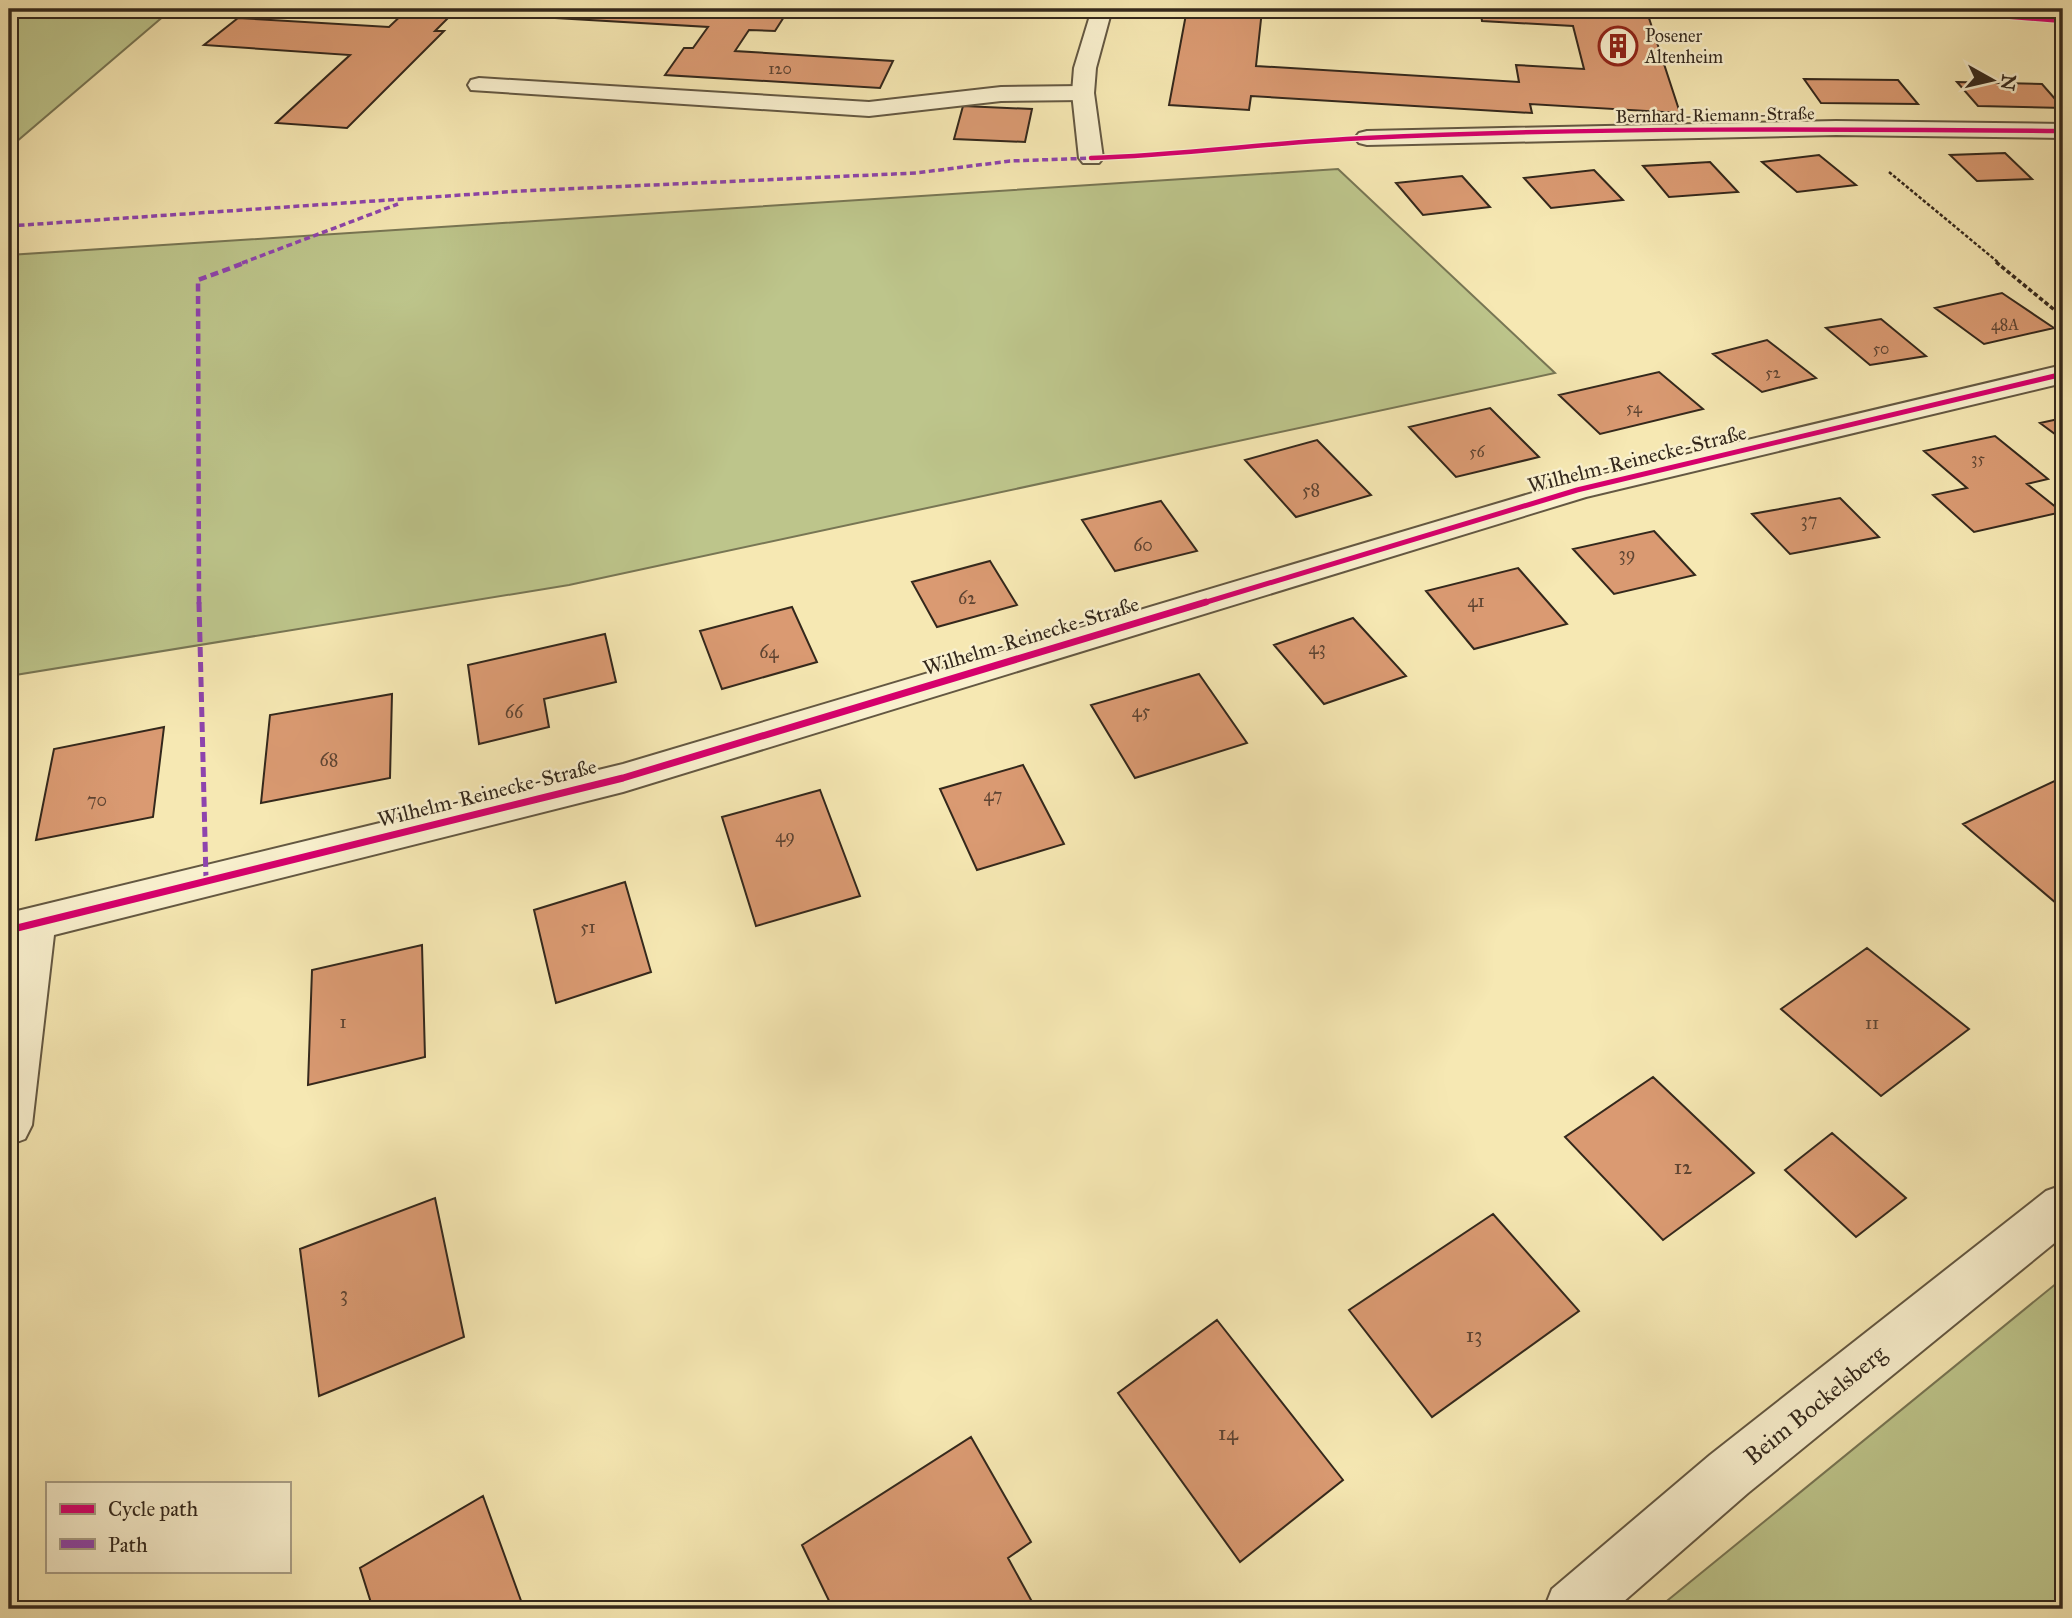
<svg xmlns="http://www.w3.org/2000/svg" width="2072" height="1618" font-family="'IM FELL Great Primer',serif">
<rect width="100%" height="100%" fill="#f6e8b3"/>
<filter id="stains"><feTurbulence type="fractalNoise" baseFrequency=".00286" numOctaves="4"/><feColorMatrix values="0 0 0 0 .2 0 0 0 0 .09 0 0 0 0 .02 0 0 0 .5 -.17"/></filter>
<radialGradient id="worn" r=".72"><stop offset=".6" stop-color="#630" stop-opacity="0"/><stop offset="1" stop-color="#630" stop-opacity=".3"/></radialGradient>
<path fill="#bdc58b" stroke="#787654" stroke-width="2" d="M9,9H172L9,148Z
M1338,169L1555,373L569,585L9,676V255Z
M2063,1278V1609H1657Z"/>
<path fill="#da9a72" stroke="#34281c" stroke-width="2" d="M408,9H789L775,31L749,30L735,51L893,61L880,88L665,75L684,48H693L708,27L454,12L435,31H444L347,128L276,123L350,55L204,45L238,18L389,27Z
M1187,9L1262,10L1256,66L1519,82L1516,65L1584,69L1573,26L1482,21L1480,9H1646L1680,113L1530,104L1532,113L1251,96L1249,110L1169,105Z
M1804,79L1898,80L1918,104L1821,103Z
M1957,82L2042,84L2063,108L1978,106Z
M963,106L1032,109L1025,142L954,139Z
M2005,153L2032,179L1977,181L1950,155Z
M1819,155L1856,185L1797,192L1762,162Z
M1710,162L1738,192L1669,197L1643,166Z
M1594,170L1623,200L1551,208L1524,178Z
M1462,176L1490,207L1423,215L1396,183Z
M2002,293L2054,328L1984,344L1935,308Z
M1881,319L1926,356L1870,365L1826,328Z
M1767,340L1816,378L1762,392L1713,354Z
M1659,372L1703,409L1600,434L1559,395Z
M1490,408L1539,457L1456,477L1409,427Z
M2063,418V440L2040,423Z
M1995,436L2048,479L2027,484L2062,512L1974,532L1933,495L1967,488L1924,451Z
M1317,440L1371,495L1296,517L1245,460Z
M1840,498L1879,537L1790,554L1752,514Z
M1161,501L1197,551L1115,571L1082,520Z
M1654,531L1695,575L1614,594L1573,549Z
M990,561L1017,605L937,627L912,582Z
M1518,568L1567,624L1474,649L1426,591Z
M792,607L817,662L722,689L700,631Z
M1353,618L1406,676L1324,704L1274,645Z
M605,634L616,682L544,699L549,727L479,744L468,665Z
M1199,674L1247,743L1135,778L1091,705Z
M392,694L390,778L261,803L270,715Z
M164,727L153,817L36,840L54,749Z
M1023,765L1064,844L977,870L940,789Z
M2063,777V909L1963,824Z
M820,790L860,896L756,926L722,817Z
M625,882L651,972L556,1003L534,910Z
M422,945L425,1057L308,1085L312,970Z
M1867,948L1969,1029L1881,1096L1781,1009Z
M1653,1077L1754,1173L1663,1240L1565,1137Z
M1832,1133L1906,1198L1856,1237L1785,1170Z
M435,1198L464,1337L319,1396L300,1249Z
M1493,1214L1579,1311L1432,1417L1349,1310Z
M1217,1320L1343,1480L1240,1562L1118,1393Z
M971,1437L1031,1542L1008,1558L1036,1609H833L802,1545Z
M483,1496L524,1609H373L360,1568Z"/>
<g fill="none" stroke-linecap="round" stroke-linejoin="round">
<defs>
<path id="service" d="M479,78L869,102L1001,87L1083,86L1091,88L1094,93L1091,98L1083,100L1001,101L869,116L471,90L468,85L471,80Z"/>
<path id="minor" d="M1092,9H1112L1096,68L1094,93L1103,158L1099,163H1083L1079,158L1072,93L1074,68Z
M1836,121L2063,124V138L1836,135L1367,145L1359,143L1355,138L1359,133L1367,131Z
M2063,365V383L1586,497L623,792L54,935L32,1125L25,1139L9,1145V966L12,946L9,947V913L623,764L1566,483Z
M2063,1185V1236L1748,1493L1615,1609H1544L1552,1589L1710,1455L2046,1191Z"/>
</defs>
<use href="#service" stroke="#645842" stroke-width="4"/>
<use href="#minor" stroke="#645842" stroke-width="4"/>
<path stroke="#34281c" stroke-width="2.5" stroke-dasharray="3.5 2" stroke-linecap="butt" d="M1889,172L1999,263"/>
<path stroke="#34281c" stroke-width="3.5" stroke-dasharray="4.5 2.5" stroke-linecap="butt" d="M1996,262L2063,317"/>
<use href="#service" fill="#f9f0ce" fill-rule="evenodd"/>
<use href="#minor" fill="#f9f0ce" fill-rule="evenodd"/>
<path stroke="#8e44ad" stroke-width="3.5" stroke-dasharray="6 3.5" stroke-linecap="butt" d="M9,226L520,191L916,173L1010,161L1095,158
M242,263L398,204"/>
<path stroke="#8e44ad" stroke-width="4.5" stroke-dasharray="8 4.5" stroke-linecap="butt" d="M199,604L198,280L247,262"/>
<path stroke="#8e44ad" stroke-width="5" stroke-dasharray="10 5" stroke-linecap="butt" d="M199,602L206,879"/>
<defs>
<path id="cycleway-far2" d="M1914,9L2063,21
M1091,158C1183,155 1274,142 1365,138C1597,127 1830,129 2063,131"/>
<path id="cycleway-far1" d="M1200,604L1577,490L2063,374"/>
<path id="cycleway" d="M9,930L623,778L1206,602"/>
</defs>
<use href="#cycleway-far2" stroke="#f9f0ce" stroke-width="7"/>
<use href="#cycleway-far1" stroke="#f9f0ce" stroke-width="9"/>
<use href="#cycleway" stroke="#f9f0ce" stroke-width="11"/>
<use href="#cycleway-far2" stroke="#d6006c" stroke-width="4.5"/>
<use href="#cycleway-far1" stroke="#d6006c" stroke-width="5"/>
<use href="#cycleway" stroke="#d6006c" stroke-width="7"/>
</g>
<defs>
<symbol id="building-ring" viewBox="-11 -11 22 22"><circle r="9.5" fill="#f9f0ce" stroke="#8f2418" stroke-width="1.5"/><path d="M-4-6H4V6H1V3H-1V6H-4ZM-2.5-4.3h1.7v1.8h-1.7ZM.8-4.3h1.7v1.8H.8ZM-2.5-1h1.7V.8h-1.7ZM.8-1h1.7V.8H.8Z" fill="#8f2418"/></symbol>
</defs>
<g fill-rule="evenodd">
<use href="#building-ring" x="1596" y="24" width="44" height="44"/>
</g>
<g text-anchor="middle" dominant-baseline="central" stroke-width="5" stroke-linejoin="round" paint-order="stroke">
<g font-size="16" fill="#5e4432">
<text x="780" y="68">120</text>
<text x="2005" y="324">48A</text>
<text x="1881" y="348">50</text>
<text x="1773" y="372">52</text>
<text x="1634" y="407">54</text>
<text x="1477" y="451">56</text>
<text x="1978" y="458">35</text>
</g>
<g font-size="18" fill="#34281c" stroke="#f9f0ce" text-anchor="start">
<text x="1645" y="36">Posener<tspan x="1645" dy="21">Altenheim</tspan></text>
</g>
<g font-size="18" fill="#34281c" stroke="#f9f0ce">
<text transform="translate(1715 115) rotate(-1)">Bernhard-Riemann-Straße</text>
</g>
<g font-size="18" fill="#5e4432">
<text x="1311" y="490">58</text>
<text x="1809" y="520">37</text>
<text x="1143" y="545">60</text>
<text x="1627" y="554">39</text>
<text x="967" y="598">62</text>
<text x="1476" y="601">41</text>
<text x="1317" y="648">43</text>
<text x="769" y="652">64</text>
<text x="1141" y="711">45</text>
<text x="514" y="712">66</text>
<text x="329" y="760">68</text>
<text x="993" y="795">47</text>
<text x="97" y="800">70</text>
<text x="785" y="836">49</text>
<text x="588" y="927">51</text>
<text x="343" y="1022">1</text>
<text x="1872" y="1023">11</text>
</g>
<g font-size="21" fill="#34281c" stroke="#f9f0ce">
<text transform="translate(1637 459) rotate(-14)">Wilhelm-Reinecke-Straße</text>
<text transform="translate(1031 636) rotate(-17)">Wilhelm-Reinecke-Straße</text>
<text transform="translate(487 793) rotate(-14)">Wilhelm-Reinecke-Straße</text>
</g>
<g font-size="21" fill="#5e4432">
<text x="1683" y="1167">12</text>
<text x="344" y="1294">3</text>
<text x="1474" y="1335">13</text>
<text x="1228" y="1433">14</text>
</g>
<g font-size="24" fill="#34281c" stroke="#f9f0ce">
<text transform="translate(1815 1405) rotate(-39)">Beim Bockelsberg</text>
</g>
</g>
<rect width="2072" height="1618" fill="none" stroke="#f6e8b3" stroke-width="35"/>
<rect x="10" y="10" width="2051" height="1597" fill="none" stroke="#34281c" stroke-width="3.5"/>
<rect x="18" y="18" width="2037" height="1583" fill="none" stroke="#34281c" stroke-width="2"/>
<rect x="46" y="1482" width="245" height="91" fill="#f9f0ce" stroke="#aaa087" stroke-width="2"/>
<rect x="60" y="1504" width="35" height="10" fill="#d6006c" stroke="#aaa087" stroke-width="2"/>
<text x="108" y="1516" font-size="21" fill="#34281c">Cycle path</text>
<rect x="60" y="1539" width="35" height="10" fill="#8e44ad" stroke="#aaa087" stroke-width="2"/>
<text x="108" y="1552" font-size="21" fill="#34281c">Path</text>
<g transform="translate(1992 80) rotate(98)" stroke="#f9f0ce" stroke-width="5" paint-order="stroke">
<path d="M0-5L12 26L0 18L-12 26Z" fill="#34281c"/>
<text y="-10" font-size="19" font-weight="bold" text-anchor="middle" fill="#34281c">N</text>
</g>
<rect width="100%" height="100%" filter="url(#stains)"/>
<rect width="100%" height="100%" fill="url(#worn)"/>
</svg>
